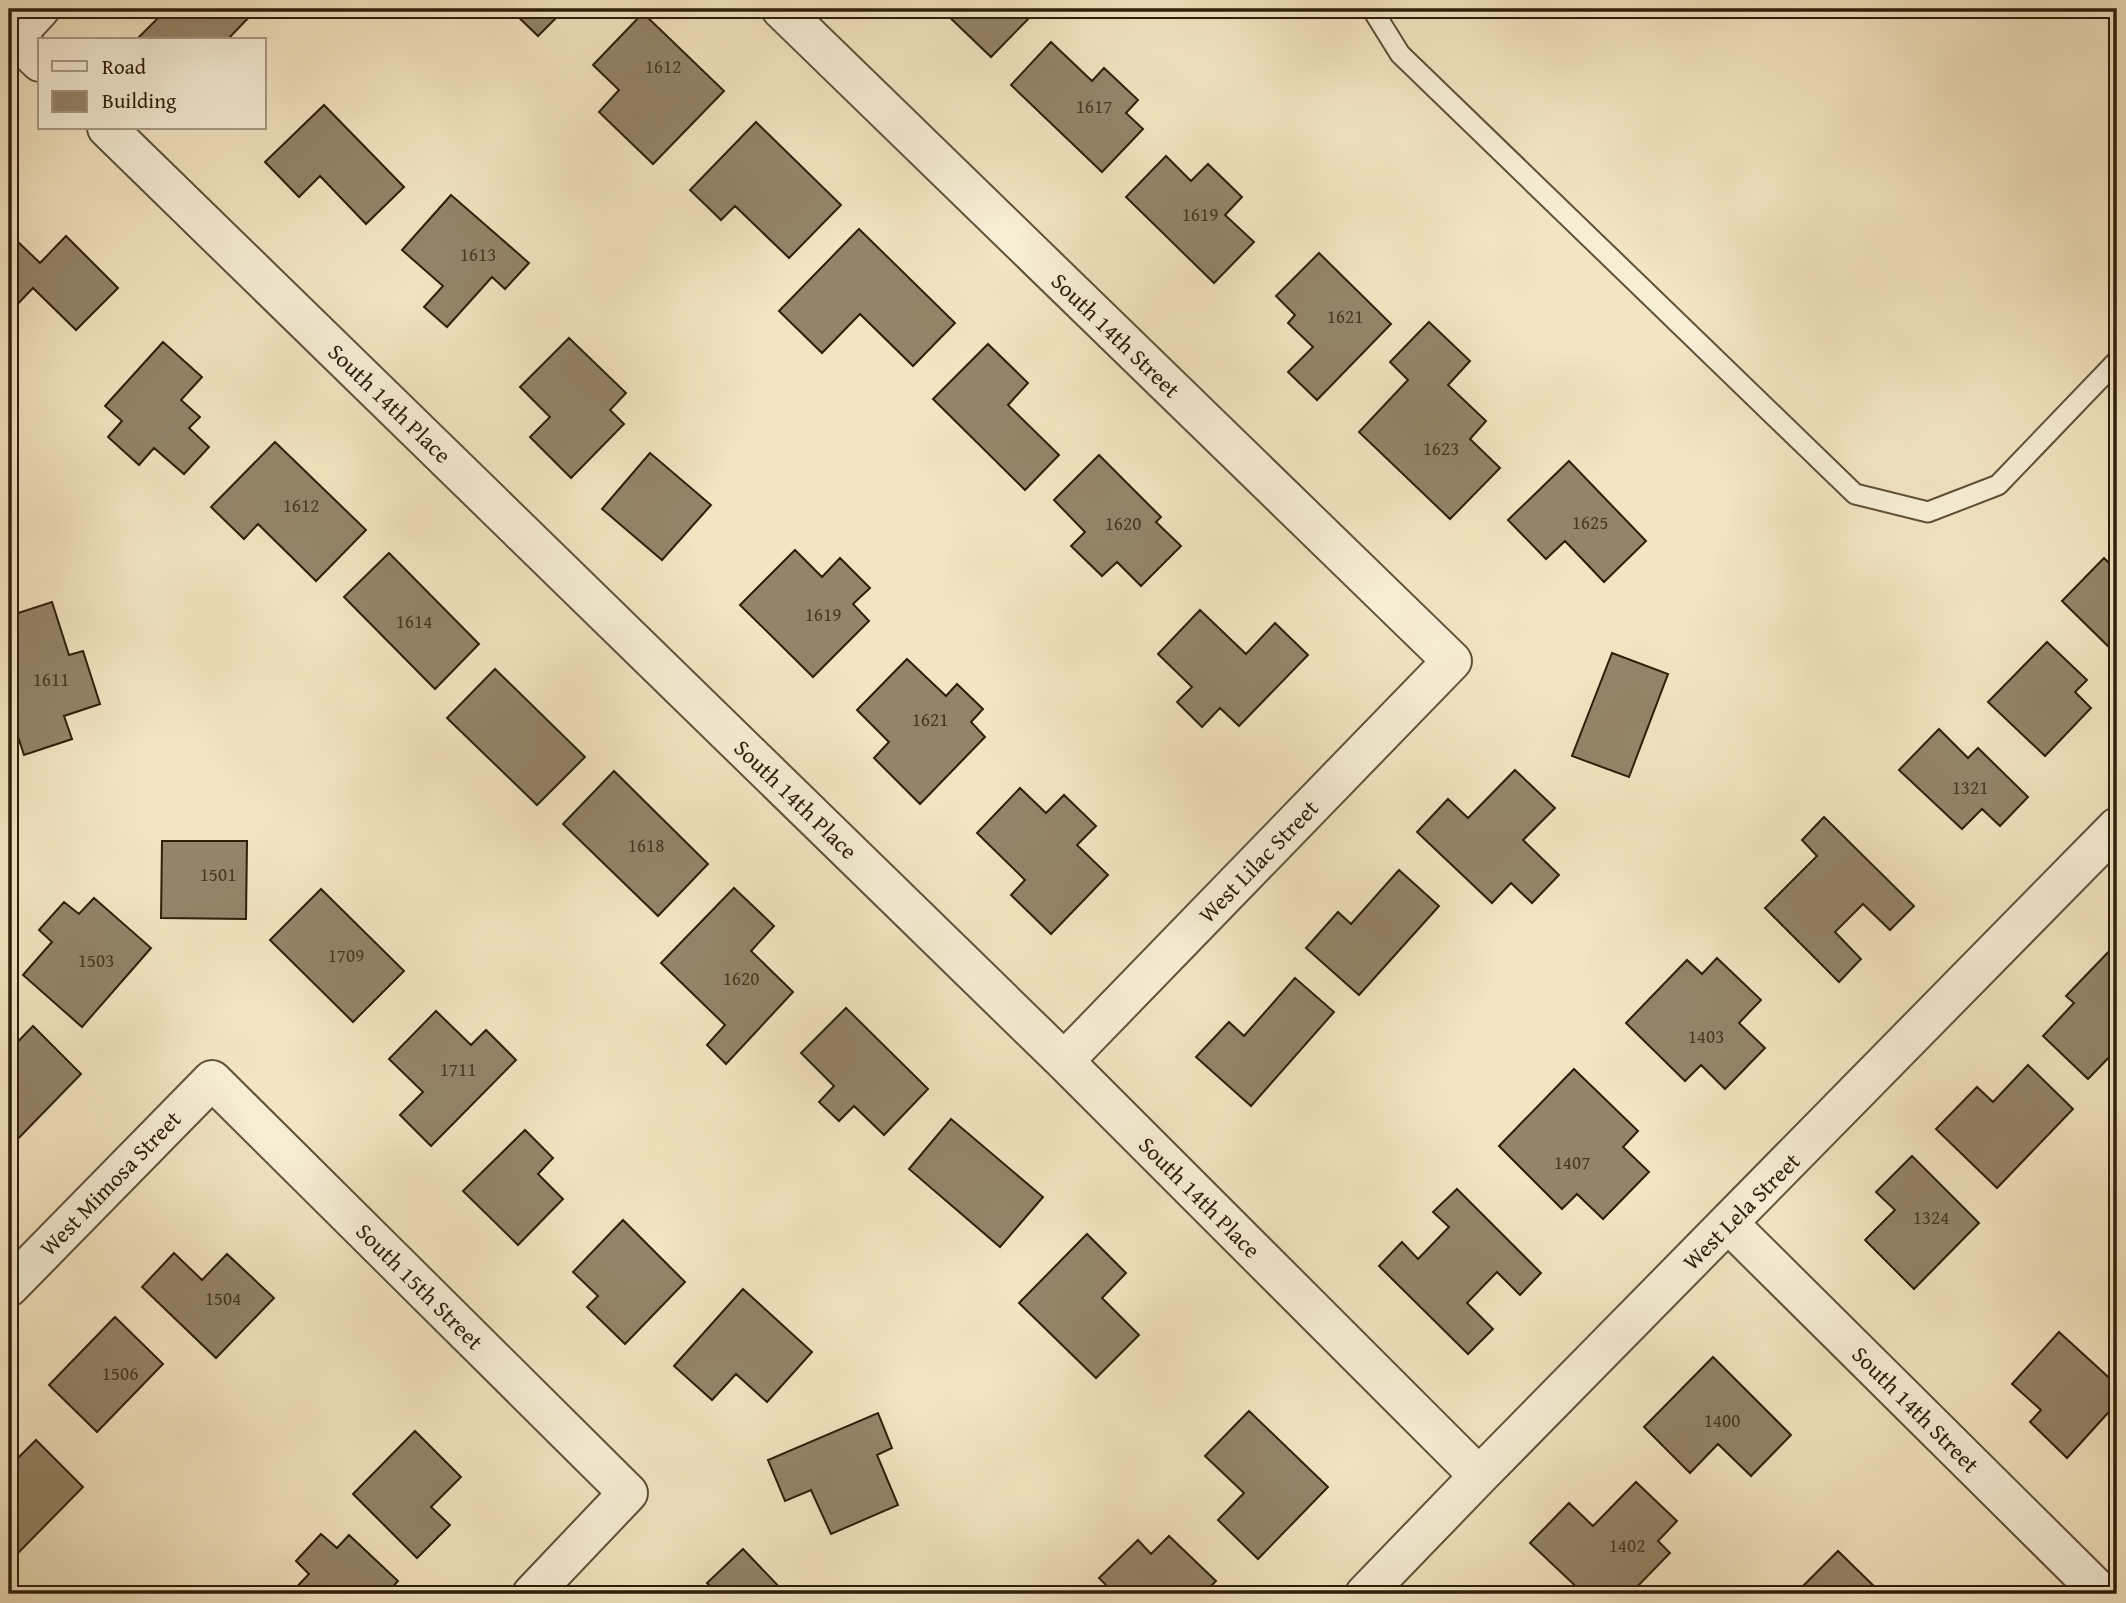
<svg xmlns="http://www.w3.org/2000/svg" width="2126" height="1603" font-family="'Gentium Book Plus',serif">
<rect width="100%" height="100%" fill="#f3e5c2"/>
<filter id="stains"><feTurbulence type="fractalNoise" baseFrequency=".00286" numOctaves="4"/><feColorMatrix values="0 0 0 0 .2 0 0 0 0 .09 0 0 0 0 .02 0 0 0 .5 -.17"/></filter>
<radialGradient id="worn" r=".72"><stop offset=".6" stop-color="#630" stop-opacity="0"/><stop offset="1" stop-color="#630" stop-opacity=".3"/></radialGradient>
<path fill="#94856a" stroke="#2e1e0a" stroke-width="2" d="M167,9H257L227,40H136Z
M510,9H565L538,36Z
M941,9H1030L1034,13L991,57Z
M643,13L724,91L653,164L599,112L619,90L593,65Z
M1051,42L1092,81L1104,68L1138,100L1126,113L1143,129L1102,172L1011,85Z
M324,105L404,187L366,224L320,176L299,197L265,162Z
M756,122L841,205L789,258L735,206L721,220L690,190Z
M1166,156L1191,181L1208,164L1242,197L1225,215L1254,242L1214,283L1126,197Z
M451,195L529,263L505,289L492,277L447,327L424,307L443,286L402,250Z
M859,229L955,323L913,366L860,314L822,353L779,311Z
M66,236L118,288L76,330L33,288L9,313V247L16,240L40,263Z
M1319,253L1391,324L1317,400L1288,372L1313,347L1288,323L1295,315L1276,296Z
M1429,322L1470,361L1448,385L1486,421L1470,439L1500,468L1450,519L1359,432L1408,380L1390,362Z
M569,338L626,393L610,410L624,424L571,478L530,437L550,417L520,387Z
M163,342L202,377L181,400L200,417L189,428L209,447L184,474L154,448L139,465L108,437L122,421L105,406Z
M988,344L1028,383L1008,405L1059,455L1025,490L933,399Z
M275,442L366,530L316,581L258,524L244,539L211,507Z
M650,453L711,505L662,560L602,509Z
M1099,455L1161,517L1156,522L1181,546L1141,586L1117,562L1102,576L1071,546L1085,532L1054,500Z
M1569,461L1646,541L1604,582L1565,541L1546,559L1508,520Z
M795,550L822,577L840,558L870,588L853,604L869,621L813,677L740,605Z
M389,553L479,644L435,689L344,597Z
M2104,558L2117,571V655L2062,601Z
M52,602L69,655L83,651L100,704L64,716L72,739L24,755L9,709V616Z
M1200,610L1246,654L1275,623L1308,655L1239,726L1220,708L1202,727L1177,702L1192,687L1158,654Z
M2047,642L2087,680L2075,692L2091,708L2045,756L1988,702Z
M1612,653L1668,674L1629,777L1572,756Z
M907,659L946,696L957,684L983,709L971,722L985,737L920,804L874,758L889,742L857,710Z
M495,669L585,757L537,805L447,718Z
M1939,729L1968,758L1978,748L2028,797L2000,826L1982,809L1962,829L1899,770Z
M1515,770L1555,808L1523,840L1559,875L1532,903L1511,883L1492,903L1417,832L1448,799L1468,818Z
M614,771L708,864L658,916L563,824Z
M1020,788L1046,813L1064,795L1096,826L1077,845L1108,875L1051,934L1011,895L1025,880L977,833Z
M1824,817L1914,906L1890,930L1863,904L1835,932L1861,959L1839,982L1765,908L1817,856L1802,840Z
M162,841H247L246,919L161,918Z
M1399,870L1439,906L1359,995L1306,948L1338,912L1351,924Z
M734,888L774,926L751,951L793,992L726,1064L707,1045L725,1025L661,963Z
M321,889L404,971L353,1022L270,940Z
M94,898L151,948L82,1027L23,975L52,942L39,930L64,902L79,914Z
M2117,943V1049L2088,1079L2043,1036L2074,1003L2066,996Z
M1717,958L1761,1000L1739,1023L1765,1048L1725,1089L1701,1065L1685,1081L1626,1023L1687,960L1702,974Z
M1295,978L1334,1012L1251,1106L1196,1057L1229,1022L1244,1036Z
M846,1008L928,1089L884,1135L854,1106L839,1121L819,1102L834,1086L801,1053Z
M436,1011L471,1045L486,1030L516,1060L431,1146L400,1115L423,1092L389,1059Z
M33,1026L81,1074L9,1148V1051Z
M2028,1065L2073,1109L1997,1188L1936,1129L1977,1087L1993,1102Z
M1574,1069L1638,1131L1623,1147L1649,1172L1603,1219L1577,1194L1562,1209L1499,1146Z
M951,1119L1043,1197L1000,1247L909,1169Z
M525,1130L553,1158L538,1174L563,1199L518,1245L463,1191Z
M1912,1156L1979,1223L1914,1289L1865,1240L1895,1210L1876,1192Z
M1457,1189L1541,1273L1520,1295L1497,1272L1467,1303L1493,1329L1468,1354L1379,1266L1402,1242L1418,1259L1449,1227L1433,1212Z
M623,1220L685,1282L625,1344L587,1307L598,1296L573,1272Z
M1087,1234L1126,1273L1102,1298L1139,1335L1096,1378L1019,1303Z
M174,1253L202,1280L227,1254L274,1298L216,1358L142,1287Z
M743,1289L812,1352L767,1402L736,1374L712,1400L674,1366Z
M115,1317L163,1364L97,1432L49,1385Z
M2059,1332L2117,1385V1403L2067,1458L2030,1422L2041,1410L2012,1384Z
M1713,1357L1791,1435L1751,1476L1718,1444L1690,1473L1644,1427Z
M1249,1411L1328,1487L1258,1559L1218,1520L1244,1493L1205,1456Z
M878,1413L892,1448L877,1455L898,1505L831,1534L811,1490L785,1501L768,1460Z
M415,1431L461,1477L431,1507L450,1525L417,1558L353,1494Z
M36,1440L83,1487L18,1553L9,1544V1467Z
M1636,1482L1677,1521L1658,1541L1670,1553L1630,1594H1616L1610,1589L1605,1594H1584L1530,1543L1569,1503L1593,1526Z
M321,1534L337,1548L349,1535L398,1581L386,1594H290L309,1574L296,1561Z
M1169,1536L1216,1581L1203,1594H1111L1113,1592L1099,1578L1138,1540L1151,1554Z
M743,1549L786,1594H718L707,1583Z
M1838,1551L1882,1594H1795Z"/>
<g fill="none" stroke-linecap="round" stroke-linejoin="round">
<defs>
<path id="service" d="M1372,9L1400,54L1855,494L1928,512L1998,485L2117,361"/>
<path id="minor" d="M781,9L1452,661L1064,1061
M9,32L40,62
M14,37L40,9
M107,128L1064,1061L1479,1476
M1729,1224L2102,1594
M9,1287L212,1080L628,1493L532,1594
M1365,1594L1479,1476L2117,827"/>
</defs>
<use href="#service" stroke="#5f5038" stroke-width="23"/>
<use href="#minor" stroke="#5f5038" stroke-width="42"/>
<use href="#service" stroke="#f7eed7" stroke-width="19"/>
<use href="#minor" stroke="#f7eed7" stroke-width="38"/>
</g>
<g text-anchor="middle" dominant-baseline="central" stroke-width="7" stroke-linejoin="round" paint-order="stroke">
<g font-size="19" fill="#483822">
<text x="663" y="66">1612</text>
<text x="1094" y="106">1617</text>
<text x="1200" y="214">1619</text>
<text x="478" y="254">1613</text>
<text x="1345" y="316">1621</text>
<text x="1441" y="448">1623</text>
<text x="301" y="505">1612</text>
<text x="1590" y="522">1625</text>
<text x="1123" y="523">1620</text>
<text x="823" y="614">1619</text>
<text x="414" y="621">1614</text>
<text x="51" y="679">1611</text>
<text x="930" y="719">1621</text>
<text x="1970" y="787">1321</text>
<text x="646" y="845">1618</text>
<text x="218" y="874">1501</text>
<text x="346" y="955">1709</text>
<text x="96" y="960">1503</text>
<text x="741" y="978">1620</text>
<text x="1706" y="1036">1403</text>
<text x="458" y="1069">1711</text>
<text x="1572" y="1162">1407</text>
<text x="1931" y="1217">1324</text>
<text x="223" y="1298">1504</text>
<text x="120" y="1373">1506</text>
<text x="1722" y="1420">1400</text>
<text x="1627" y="1545">1402</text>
</g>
<g font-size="23" fill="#2e1e0a" stroke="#f7eed7">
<text transform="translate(1116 335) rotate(44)">South 14th Street</text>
<text transform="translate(390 403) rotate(44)">South 14th Place</text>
<text transform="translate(796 799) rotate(44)">South 14th Place</text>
<text transform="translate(1258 861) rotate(-46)">West Lilac Street</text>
<text transform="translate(110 1183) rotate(-46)">West Mimosa Street</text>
<text transform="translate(1200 1197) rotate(45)">South 14th Place</text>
<text transform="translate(1741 1211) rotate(-45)">West Lela Street</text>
<text transform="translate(420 1286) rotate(45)">South 15th Street</text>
<text transform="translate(1916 1409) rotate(45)">South 14th Street</text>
</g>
</g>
<rect width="2126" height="1603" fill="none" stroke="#f3e5c2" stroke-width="35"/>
<rect x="10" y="10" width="2105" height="1582" fill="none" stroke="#2e1e0a" stroke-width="3.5"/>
<rect x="18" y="18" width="2091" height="1568" fill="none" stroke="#2e1e0a" stroke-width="2"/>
<rect x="38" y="38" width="228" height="91" fill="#f7eed7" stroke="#a79b85" stroke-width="2"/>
<rect x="52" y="61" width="35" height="10" fill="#f7eed7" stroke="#a79b85" stroke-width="2"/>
<text x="102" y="74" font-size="21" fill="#2e1e0a">Road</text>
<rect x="52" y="91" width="35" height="21" fill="#94856a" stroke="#a79b85" stroke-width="2"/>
<text x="102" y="108" font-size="21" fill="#2e1e0a">Building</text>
<rect width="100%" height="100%" filter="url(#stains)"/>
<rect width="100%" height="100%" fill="url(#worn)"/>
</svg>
